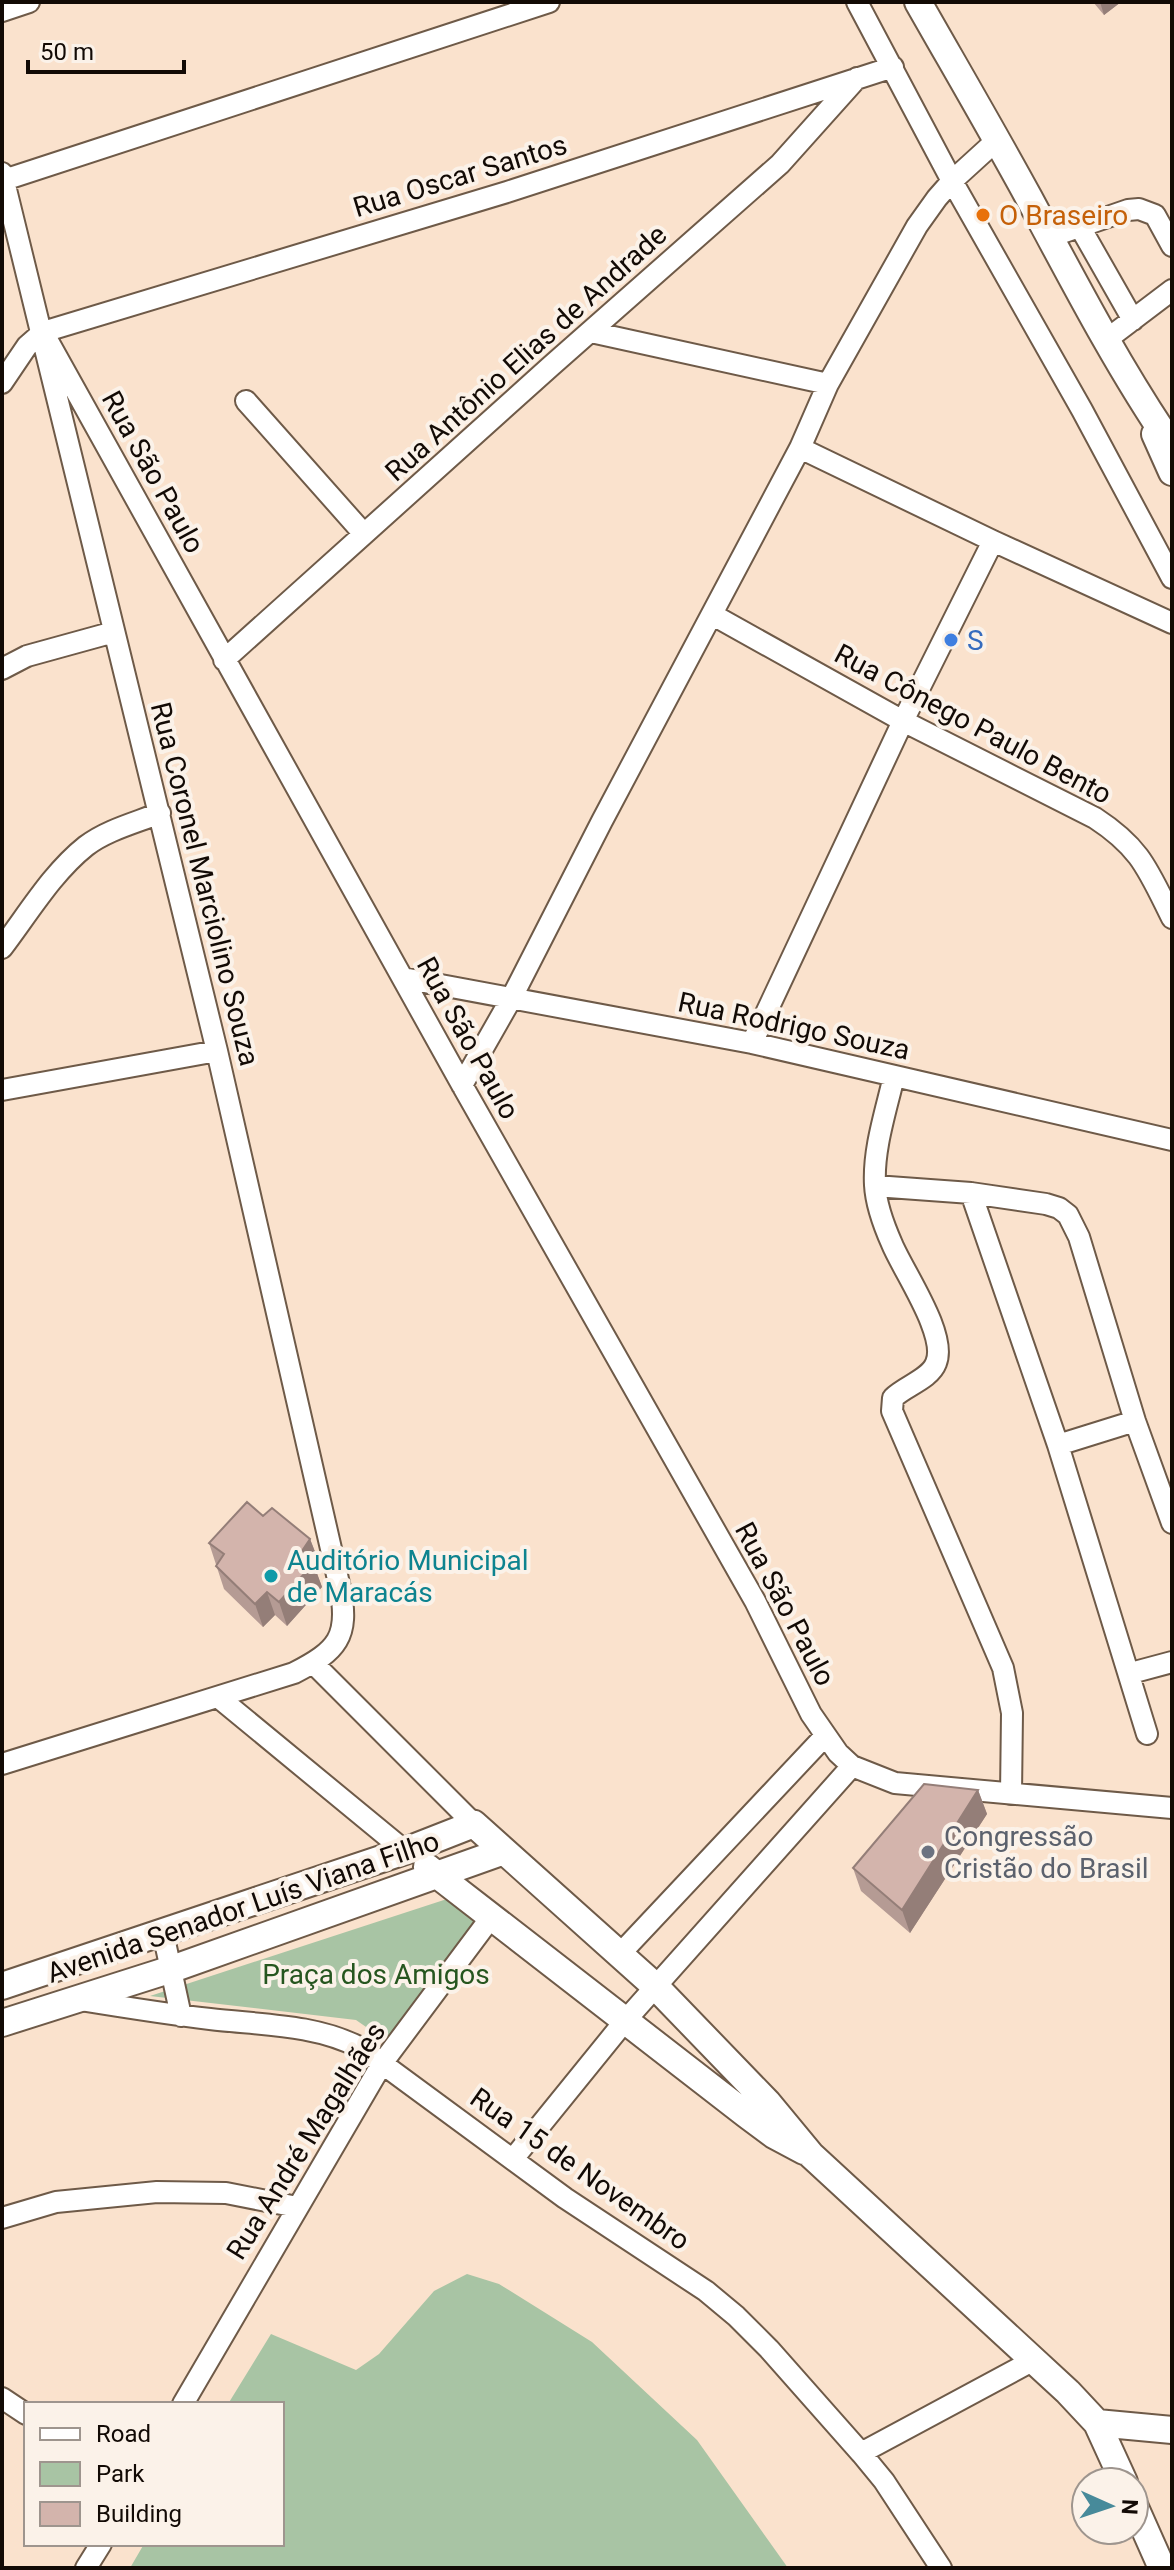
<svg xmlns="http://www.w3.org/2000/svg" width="1174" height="2570" font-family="Roboto,sans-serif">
<rect width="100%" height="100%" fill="#fae2cd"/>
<path fill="#a8c4a4" d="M450,1898L485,1917L392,2037L382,2038L356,2020L150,1996Z
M467,2274L499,2284L592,2342L697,2440L788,2568H130L144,2544H282V2404H228L271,2334L356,2370L379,2354L434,2291Z"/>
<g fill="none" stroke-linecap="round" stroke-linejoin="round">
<defs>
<path id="minor" d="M857,2L952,181L1082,410L1172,578
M2,11L29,2
M2,173L217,1051L340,1588C350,1637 337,1651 294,1673L2,1764
M4,180L549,2
M1080,227L1133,320
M1050,237L1128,210L1139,209L1155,215L1172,246
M43,332L462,1085L755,1601L811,1714L838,1753L852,1766L895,1783L1172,1808
M591,332L828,384
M1106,340L1172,290
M2,383L27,346L43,332L507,192L893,67
M246,401L364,534
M800,448L993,541L1172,623
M713,615L903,721L1095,818C1141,848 1148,870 1172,918
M224,660L551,366L780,164L857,78
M2,669L27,656L114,632
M2,948C28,914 52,873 86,846C107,830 135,823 160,813
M403,978L752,1043L1172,1140
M752,1043L903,721L993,541
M894,1076C886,1111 873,1149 875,1185C876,1205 884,1226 892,1244C903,1271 948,1335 936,1363C930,1379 905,1386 893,1398L892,1411L1003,1668L1012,1713L1011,1794
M462,1085L511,999L602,821L800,448L828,384L917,226L937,198L952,181L997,140
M2,1090L217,1051
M875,1186L971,1193L1046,1204L1059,1208L1068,1215L1079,1237L1135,1421L1172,1523
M971,1193L1058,1445L1147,1734
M1058,1445L1135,1421
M313,1663L474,1824
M1131,1673L1172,1662
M218,1697L405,1851
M163,1933L181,2016
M619,1955L825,1736
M80,2000C123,2007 166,2014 210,2019C261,2025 315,2024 361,2048L565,2198L706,2291L736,2316L769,2349L861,2453L884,2481L941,2568
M513,2159L624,2022L852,1766
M2,2218L56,2202L157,2192L226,2193L297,2207
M2,2398L26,2414
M183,2404L383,2062L492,1916
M861,2453L1034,2360
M86,2568L101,2544"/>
<path id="major" d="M918,2C955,67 993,132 1029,198C1074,282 1118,367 1172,446
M1155,434L1172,472
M427,1867L747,2115L774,2135L804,2151
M2,1986L405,1851L474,1824L655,1986L768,2103L811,2155L1068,2392L1097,2423L1124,2482
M2,2023L172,1969L504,1851
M1097,2423L1172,2430
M1134,2505L1162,2568"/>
</defs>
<use href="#minor" stroke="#6e5a48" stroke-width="24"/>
<use href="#major" stroke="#6e5a48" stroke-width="30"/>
<use href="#minor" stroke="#fff" stroke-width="20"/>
<use href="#major" stroke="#fff" stroke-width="26"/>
</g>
<path fill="#b59b94" d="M1093,2H1121L1104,15Z
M263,1516L310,1539L319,1562L315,1568L322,1587L287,1626L275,1615L263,1627L224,1589L209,1543Z
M978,1790L987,1814L910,1933L861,1891L853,1868Z"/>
<path fill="#947e78" d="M1100,2H1121L1104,15Z
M310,1539L319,1562L315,1568L322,1587L287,1626L279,1602L302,1551Z
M267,1592L275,1615L263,1627L255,1604Z
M978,1790L987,1814L910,1933L902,1910Z"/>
<path fill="#d3b4ac" stroke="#947e78" stroke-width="2" d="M247,1502L263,1516L272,1508L310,1539L302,1551L313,1564L279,1602L267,1592L255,1604L216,1566L224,1554L209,1543Z
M924,1784L978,1790L902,1910L853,1868Z"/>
<circle fill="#e8710a" stroke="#fbf2e9" stroke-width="3" cx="983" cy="215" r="8"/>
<circle fill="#3f7fe0" stroke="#fbf2e9" stroke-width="3" cx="951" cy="640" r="8"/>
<circle fill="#0f9aa8" stroke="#fbf2e9" stroke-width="3" cx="271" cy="1576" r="8"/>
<circle fill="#6b7280" stroke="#fbf2e9" stroke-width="3" cx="928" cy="1852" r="8"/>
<g text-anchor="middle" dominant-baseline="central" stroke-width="8" stroke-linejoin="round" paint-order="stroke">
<g font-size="28" fill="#120a05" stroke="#fbf2e9">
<text transform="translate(460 176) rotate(-17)">Rua Oscar Santos</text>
<text transform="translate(526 353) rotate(-42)">Rua Antônio Elias de Andrade</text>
<text transform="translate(153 472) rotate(61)">Rua São Paulo</text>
<text transform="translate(973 724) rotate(28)">Rua Cônego Paulo Bento</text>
<text transform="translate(205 884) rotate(76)">Rua Coronel Marciolino Souza</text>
<text transform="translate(794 1026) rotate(12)">Rua Rodrigo Souza</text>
<text transform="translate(468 1038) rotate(61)">Rua São Paulo</text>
<text transform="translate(785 1604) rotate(62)">Rua São Paulo</text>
<text transform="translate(243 1907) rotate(-19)">Avenida Senador Luís Viana Filho</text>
<text transform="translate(306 2141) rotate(-58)">Rua André Magalhães</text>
<text transform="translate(580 2169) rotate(35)">Rua 15 de Novembro</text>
</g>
<g font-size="28" fill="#c56008" stroke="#fbf2e9" text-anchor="start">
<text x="999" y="215">O Braseiro</text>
</g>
<g font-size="28" fill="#366cbe" stroke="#fbf2e9" text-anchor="start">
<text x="967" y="640">S</text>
</g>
<g font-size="28" fill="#0d838f" stroke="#fbf2e9" text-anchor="start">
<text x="287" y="1560">Auditório Municipal<tspan x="287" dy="32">de Maracás</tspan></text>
</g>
<g font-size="28" fill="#5b616d" stroke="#fbf2e9" text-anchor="start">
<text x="944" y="1836">Congressão<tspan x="944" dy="32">Cristão do Brasil</tspan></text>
</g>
<g font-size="28" fill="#26561f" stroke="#fbf2e9">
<text x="376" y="1974">Praça dos Amigos</text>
</g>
</g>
<rect width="1174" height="2570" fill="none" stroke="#120a05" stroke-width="8"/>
<rect x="24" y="2402" width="260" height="144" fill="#fbf2e9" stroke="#9e958e" stroke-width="2"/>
<rect x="40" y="2428" width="40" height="12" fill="#ffffff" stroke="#9e958e" stroke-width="2"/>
<text x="96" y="2442" font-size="24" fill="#120a05">Road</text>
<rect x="40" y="2462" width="40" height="24" fill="#a8c4a4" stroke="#9e958e" stroke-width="2"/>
<text x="96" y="2482" font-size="24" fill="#120a05">Park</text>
<rect x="40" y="2502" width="40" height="24" fill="#d3b4ac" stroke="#9e958e" stroke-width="2"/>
<text x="96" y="2522" font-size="24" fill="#120a05">Building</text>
<g transform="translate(1110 2506) rotate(93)"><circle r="38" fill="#fbf2e9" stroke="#9e958e" stroke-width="2"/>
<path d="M0-6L14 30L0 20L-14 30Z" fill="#478a9a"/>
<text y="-12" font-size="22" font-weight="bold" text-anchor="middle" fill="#120a05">N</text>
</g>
<path d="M28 60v12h156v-12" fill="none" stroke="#120a05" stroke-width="4"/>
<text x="40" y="60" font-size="24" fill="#120a05" stroke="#fbf2e9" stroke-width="6" paint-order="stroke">50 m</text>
</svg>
